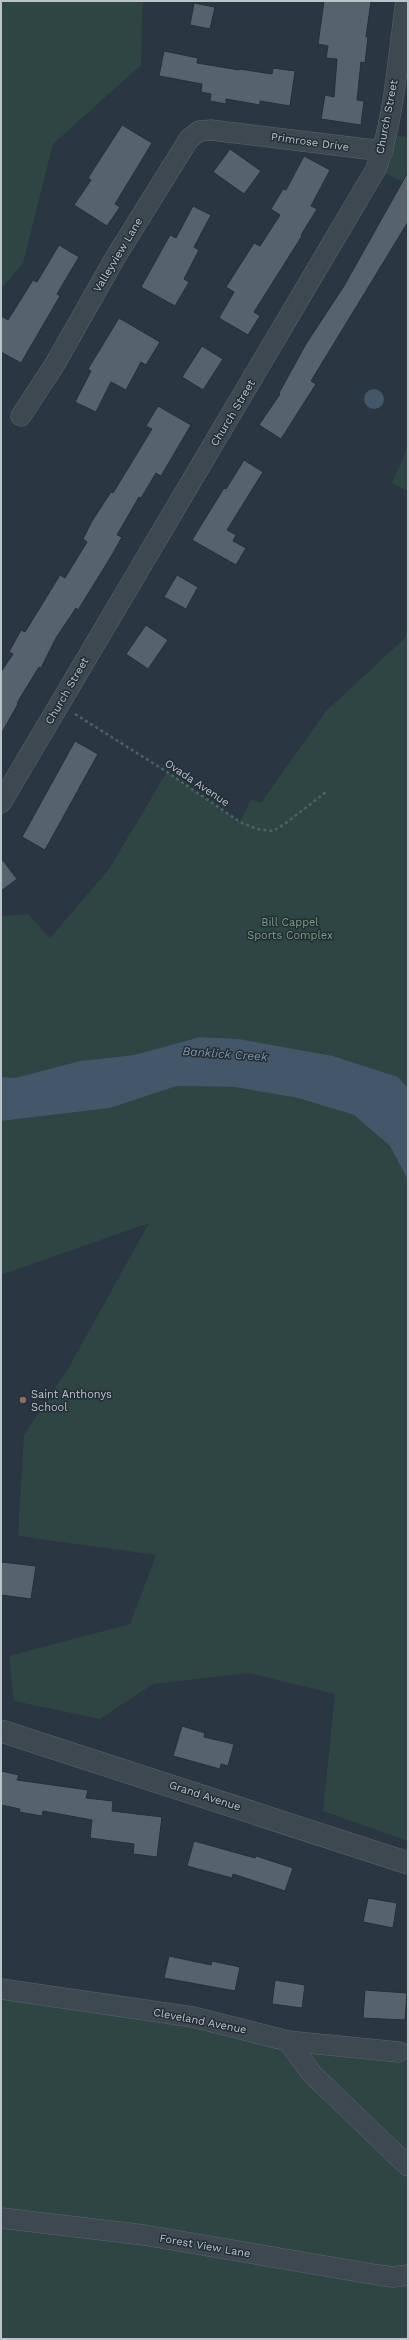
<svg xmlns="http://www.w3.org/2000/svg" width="409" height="2340" font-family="'Work Sans',sans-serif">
<rect width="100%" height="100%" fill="#2a3641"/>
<path fill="#2f4544" d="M1,1H143L141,65L53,144L23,263L1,289Z
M386,134L408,137V184L376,169Z
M408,446V491L392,483Z
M408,629V1088L398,1077L333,1056L239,1039L200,1037L134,1055L80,1061L15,1078L1,1077V916L28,914L50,938L109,869L167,772L240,822L251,799L261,803L326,711L405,638Z
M177,1086L234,1087L298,1098L354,1115L390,1146L408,1180V1841L323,1811L335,1694L249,1673L153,1684L100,1719L14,1701L9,1656L130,1624L156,1555L18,1536L24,1435L69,1367L149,1223L1,1275V1121L110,1108Z
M1,1989L399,2052L408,2037V2339H1Z"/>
<path fill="#445769" d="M364 399a10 10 0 1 1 20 0a10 10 0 1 1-20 0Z
M200,1037L239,1039L333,1056L398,1077L408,1088V1180L390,1146L354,1115L298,1098L234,1087L177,1086L110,1108L1,1121V1077L15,1078L80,1061L134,1055Z"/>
<path fill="#56636d" stroke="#252f38" d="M324,1H371L366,37H368L365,63L361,62L357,100L364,101L361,125L321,119L325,95L334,97L337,59L326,58L328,46L318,44Z
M194,3L215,7L210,29L190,25Z
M164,51L198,58L197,63L239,70L240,69L272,74L273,68L295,71L290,106L260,101V105L226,99V104L210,101L211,94L201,92L202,84L159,76Z
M122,125L152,143L115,204L120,207L107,226L74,205L91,180L88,178Z
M230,149L261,171L244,194L213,172Z
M304,156L330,170L311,206L317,209L301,235L302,236L254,312L260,316L248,335L219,318L234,292L226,287L254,243L260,246L280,215L271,209L283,189L286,190Z
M408,172V222L311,381L316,384L281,439L259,425L280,394L279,393L306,344L344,286Z
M193,206L211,215L194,247L199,250L184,279L189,282L175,306L141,287L170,235L176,238Z
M59,245L79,257L57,294L60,296L21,363L1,352V316L8,320L33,280L37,282Z
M119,318L160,342L146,365L141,362L126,390L111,382L96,412L75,402L91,371L88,369Z
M202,346L223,359L203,390L182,377Z
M158,406L191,425L161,476L156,473L141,498L139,497L117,535L122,537L112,555L78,610L76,608L56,638L41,668L39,667L17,703L18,704L1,734V672L13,654L9,652L21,630L25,632L60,575L65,578L87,542L83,539L92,521L111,492L113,493L152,429L146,426Z
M244,460L263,472L227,530L236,535L233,541L246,548L236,565L192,540L224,488L226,489Z
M177,575L198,587L186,609L164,597Z
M146,625L168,640L148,669L126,654Z
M75,741L98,754L45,850L22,837Z
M1,858L17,879L1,891Z
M1,1562L36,1566L31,1599L1,1595Z
M182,1726L205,1733L204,1737L234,1744L228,1766L221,1764L220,1769L173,1756Z
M1,1771L19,1775L17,1780L88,1790L86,1798L113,1801L112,1811L162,1817L157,1857L133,1854L134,1844L90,1838L92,1820L43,1811L42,1816L19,1812L20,1809L1,1805Z
M194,1841L255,1858L256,1856L293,1868L285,1891L233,1874L232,1878L187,1866Z
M368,1898L397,1903L393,1928L363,1922Z
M169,1956L211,1965L212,1961L240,1967L235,1991L164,1978Z
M275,1980L305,1985L302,2008L272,2004Z
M365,1990L407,1993L405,2020L363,2018Z"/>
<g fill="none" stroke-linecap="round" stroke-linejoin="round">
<defs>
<path id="minor" d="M21,416L55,364L115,258L189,139L199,131L211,130L383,151
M1,803L376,169C395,119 398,54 406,1
M1,1989L193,2017L288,2041L399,2052
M288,2041L312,2074L408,2166
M1,2218L144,2235L378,2275L393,2277L408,2275"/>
<path id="tertiary" d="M1,1731L408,1863"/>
</defs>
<use href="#minor" stroke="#5c666e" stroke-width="21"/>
<use href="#tertiary" stroke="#5c666e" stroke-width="23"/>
<path stroke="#4f6262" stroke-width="2.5" stroke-dasharray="3 3" stroke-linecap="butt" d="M75,714L167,772L240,822L257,829L273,831L286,823L326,792"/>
<use href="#minor" stroke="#3e4851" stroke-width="20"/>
<use href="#tertiary" stroke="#3e4851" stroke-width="22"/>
</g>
<circle fill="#8d6e63" stroke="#232d36" stroke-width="1.5" cx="23" cy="1400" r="4"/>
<g text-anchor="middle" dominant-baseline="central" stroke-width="3" stroke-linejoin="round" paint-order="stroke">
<g font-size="11" fill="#bbc3cb" stroke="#232d36">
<text transform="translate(387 117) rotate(-79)">Church Street</text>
<text transform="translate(310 142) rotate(8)">Primrose Drive</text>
<text transform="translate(118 255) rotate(-59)">Valleyview Lane</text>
<text transform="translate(233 413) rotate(-59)">Church Street</text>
<text transform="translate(67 691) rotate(-60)">Church Street</text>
<text transform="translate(197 783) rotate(34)">Ovada Avenue</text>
<text transform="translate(205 1796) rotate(18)">Grand Avenue</text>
<text transform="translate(200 2021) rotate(11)">Cleveland Avenue</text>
<text transform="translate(205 2246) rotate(10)">Forest View Lane</text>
</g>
<g font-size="11" fill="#7c9e81" stroke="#232d36">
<text x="290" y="922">Bill Cappel<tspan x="290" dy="13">Sports Complex</tspan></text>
</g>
<g font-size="11" fill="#bbc3cb" stroke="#232d36" text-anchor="start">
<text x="31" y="1394">Saint Anthonys<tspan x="31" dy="13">School</tspan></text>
</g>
<g font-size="12" font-style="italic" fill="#8096aa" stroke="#232d36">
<text transform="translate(225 1054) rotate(4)">Banklick Creek</text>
</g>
</g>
<rect width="409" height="2340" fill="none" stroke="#bbc3cb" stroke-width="4"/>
</svg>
